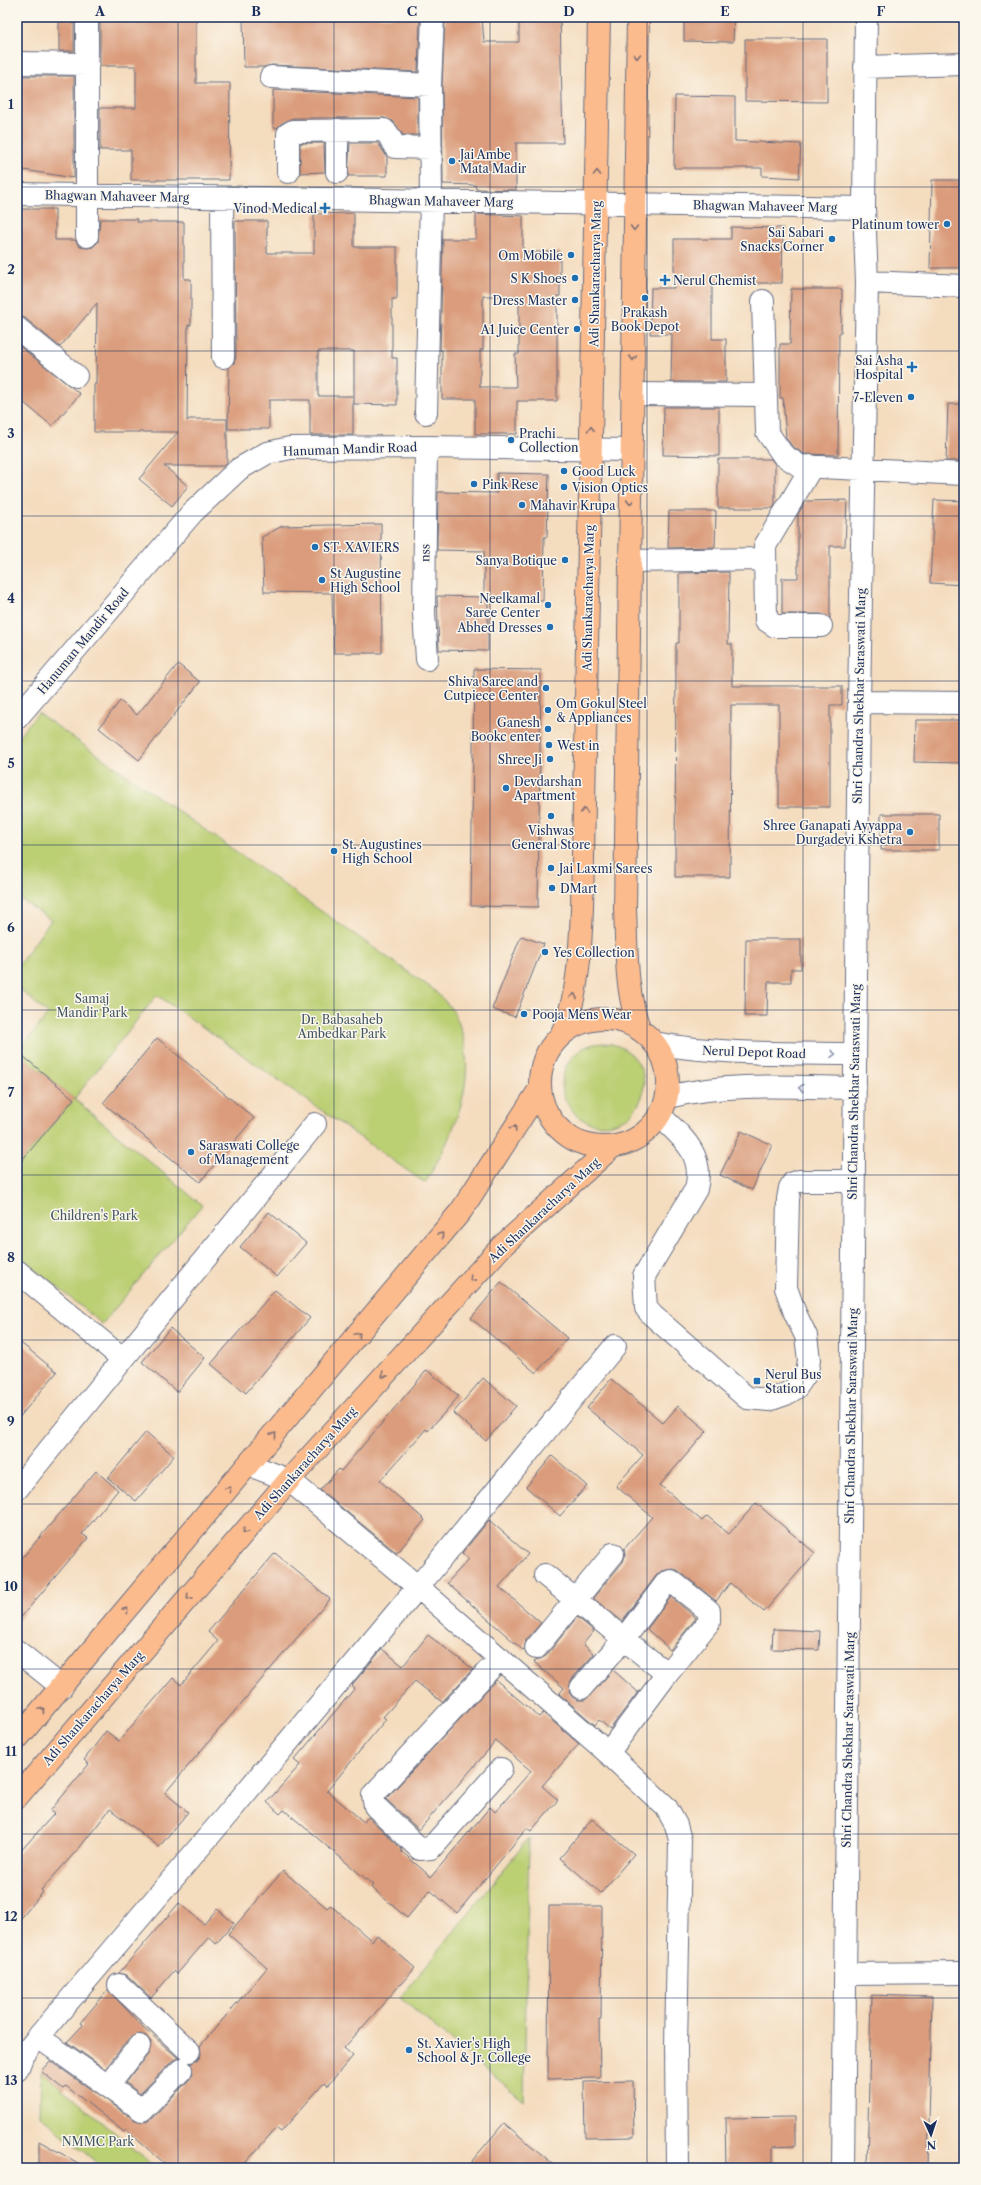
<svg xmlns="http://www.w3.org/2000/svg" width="981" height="2185" font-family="'Libre Caslon Text',serif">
<rect width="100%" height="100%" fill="#fbf7ec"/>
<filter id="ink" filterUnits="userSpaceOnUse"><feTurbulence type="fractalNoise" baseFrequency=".025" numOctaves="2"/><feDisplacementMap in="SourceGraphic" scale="8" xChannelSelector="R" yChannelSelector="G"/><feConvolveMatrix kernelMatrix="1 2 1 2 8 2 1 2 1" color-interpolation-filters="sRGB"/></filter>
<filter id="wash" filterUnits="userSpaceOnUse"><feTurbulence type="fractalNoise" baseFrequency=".012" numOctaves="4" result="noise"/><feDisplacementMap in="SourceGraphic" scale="16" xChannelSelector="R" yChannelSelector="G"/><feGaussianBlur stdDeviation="0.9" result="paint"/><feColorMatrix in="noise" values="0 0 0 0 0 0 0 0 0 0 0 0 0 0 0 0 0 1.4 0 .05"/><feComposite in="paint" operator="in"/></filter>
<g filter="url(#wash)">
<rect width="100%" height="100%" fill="#f4dcbe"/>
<path fill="#bbcf73" stroke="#6b7f68" d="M38,713L434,990C440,997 451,1006 455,1015C483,1072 455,1133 425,1183L157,995L74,1099L202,1205L102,1324L17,1254V1166L74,1099L18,1052L48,1014L17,987V967L51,920L17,897V738Z
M562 1084a41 41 0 1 1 82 0a41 41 0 1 1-82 0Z
M529,1838L524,2101L400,1998Z
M41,2071L157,2168H103L40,2115Z"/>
<g id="blocks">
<path fill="#da9c7b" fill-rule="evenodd" d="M59,17H74V51H59Z
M100,17H196V83H230L229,180H131V150H100V108H136V66H100Z
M243,17H420L418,72L272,65L264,67H244Z
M445,17H482L484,42H519V17H560L563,143H516V190L476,189L475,185L443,184L442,85Z
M684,17H734L733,42L684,41Z
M745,39H827V102L745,101Z
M17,76H74V178L17,169Z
M273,90L418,97V135H403L393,121L384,118H293L282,123L277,128H273Z
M675,96L735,97V141L801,144L799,178L762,176V168H674Z
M300,143H324L325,172L300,173Z
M350,143H378L387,157V176H348Z
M932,180H964V268H930Z
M17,209H55V240H75L80,247L87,248L93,247L98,242L100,219H137V222H184V279H191V325H188L187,421L189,419H227V463L224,466H164L188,486L172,506L139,479L178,432H94V384H96L97,303L60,347L25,318L17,316Z
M354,213V247H397V299H392V358H397V405L354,404V351H318V396H353V435H310V400H269V429H228L229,368L234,363L236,357L235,221H267V253H314V214Z
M476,214L523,216V252H560V296H557V401H517V434H475V399H442V350H440L443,239H476ZM483,296H519V354H515L516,387H480V350H483Z
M731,227L783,228L782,283H712V339H726V382H671L672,334H650L651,288H674V239H731Z
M791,289H842L841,333H839L838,455L804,454L792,446L786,438L783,398H780V344H790Z
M17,344L80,394L52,426L17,397Z
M948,404H964V461H946Z
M664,407H719V456L663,455Z
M718,459H771L775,464V505L773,508H718Z
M497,473L549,474L547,537H544L543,601H488V651L439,650L437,596L484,597V551L437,550L438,492L497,493Z
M847,500L845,546H830V618L821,614H782V578H798V514L806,501Z
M934,500L964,501V585L930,583Z
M669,511H716L715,547L668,548Z
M381,524L382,653H334L332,593L264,592L262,537L282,526Z
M729,572L728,644H732V686H842V705H830V807H779V705H731L730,877H675L676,643H679V573Z
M178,664L200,682L139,760L99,728L120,701L137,715Z
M474,669L541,670L538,907L471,906Z
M915,720H964V763L914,762Z
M881,814H939V850H881Z
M521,936L544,944L515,1017L492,1009Z
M746,939H801V969H791V982H768L767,1016H745Z
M157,1038L254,1118L200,1182L103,1103Z
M17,1051L74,1099L17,1166Z
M741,1131L772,1145L752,1190L720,1175Z
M269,1212L306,1243L277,1277L240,1247Z
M501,1282L567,1338L536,1373L471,1318Z
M275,1290L310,1318L246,1393L211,1364Z
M170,1328L205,1358L177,1392L142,1362Z
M17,1340L57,1372L17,1420Z
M427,1370L459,1396L428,1431L426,1429L380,1481L425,1520L397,1553L320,1490L339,1469L341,1471Z
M483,1378L516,1406L486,1441L453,1413Z
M611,1379L663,1423L678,1406L707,1431L660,1485L702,1521L707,1516L729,1534L756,1503L815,1553L764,1612L730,1583L716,1601L679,1571L672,1569L661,1571L656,1576L622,1621L593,1598L623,1562L625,1556L624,1549L652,1517L616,1486L643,1455L587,1408Z
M146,1432L174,1456L136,1501L108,1478Z
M552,1456L587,1486L560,1516L526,1487Z
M96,1471L118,1490L82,1534L88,1538L17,1622V1564Z
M489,1520L528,1554L499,1587L541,1623L526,1640L524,1651L447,1583L469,1559L462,1553Z
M275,1553L330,1599L165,1793L188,1812L159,1847L110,1809L80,1847L41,1890L43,1892L17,1923V1855L54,1814L50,1811L89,1764L84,1760L106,1731L119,1741L173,1678L181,1685L218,1641L208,1632Z
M671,1597L696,1618L670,1650L647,1629Z
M577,1617L594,1631L583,1644L594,1654L571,1680L569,1692L572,1697L578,1700H585L613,1670L638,1692L610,1729L599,1720L595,1725L559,1694L564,1688L534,1662L546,1656Z
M773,1629L820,1631L819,1650L772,1649Z
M428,1635L473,1669L442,1702L415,1681L383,1717L386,1719L327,1791L364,1822L368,1817L402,1849L401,1851L431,1877L490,1807L495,1812L531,1771L496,1741L419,1830L386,1799L496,1680L539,1717L543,1713L579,1744L542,1786L558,1800L531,1831L527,1828L457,1913L430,1890L407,1918L371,1887L373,1885L284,1810L280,1814L267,1802L300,1765L294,1760L355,1688L352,1685L382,1649L403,1666Z
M592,1819L634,1854L601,1893L560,1858Z
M283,1871L327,1908L330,1905L372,1941L377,1935L415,1968L344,2048L353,2056L327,2086L324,2083L281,2132L276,2128L241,2168H170L126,2130L124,2132L66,2086L63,2089L41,2071L50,2061L135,2120L146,2122L151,2119L190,2079L193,2073L191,2063L198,2060L201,2054L200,2046L267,1968L228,1934Z
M179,1903L204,1924L217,1909L234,1923L216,1944L209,1937L177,1974L174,1971L151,1998L128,1976L119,1973Z
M549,1906H602L601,2019H599L600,2078L548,2079Z
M108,1990L142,2026L178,2058L172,2061L140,2094L126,2083L149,2053L151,2042L146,2036L140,2034L129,2038L105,2069L67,2042L83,2025L80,2023Z
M871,1995L932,1997L928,2168H867Z
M633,2081L634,2137L585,2138L584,2082Z
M795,2117V2146L773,2147V2168H726L725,2118Z
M504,2123L558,2168H466Z
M39,2141L87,2168H39Z"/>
</g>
</g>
<g filter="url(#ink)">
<use href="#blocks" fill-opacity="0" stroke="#676c80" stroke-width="1"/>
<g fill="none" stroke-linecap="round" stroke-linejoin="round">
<defs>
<path id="minor" d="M17,63L87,64
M865,67L964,64
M271,77L430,85
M337,130V172
M288,172V134L293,131L384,130L388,134L395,147L431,148
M17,194L864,208
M222,198L223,357
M87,236V17
M867,282L964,286
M763,301L767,432L783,455L800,466L964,474
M17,328L76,376
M632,394L766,395
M426,413L431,201L430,85L433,17
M426,447L424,613L427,659
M812,466L765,546L766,620L775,626H821
M629,561L765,559
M859,702L964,703
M17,718L192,513L239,469L267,453L290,448L426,447L631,450
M654,1043C720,1055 788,1053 855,1054
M667,1097C729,1082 791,1087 854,1088
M659,1115C682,1137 705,1154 696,1189L644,1276L646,1308L652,1315L747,1398L769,1400L786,1394L796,1388L807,1372L809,1360L806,1336L795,1313L786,1288L788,1199L790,1188L793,1183L799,1181H853
M17,1271L123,1359
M249,1465L289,1480L418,1587L615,1346
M17,1489L315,1124
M545,1575L667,1674L608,1753
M536,1648L613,1554
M17,1651L62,1687
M500,1658L373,1795L375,1806L420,1849L431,1848L501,1769
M581,1688L624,1639L666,1583L671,1581L709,1611V1622L667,1674
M845,1974L964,1973
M119,1985L189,2051
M38,2037L142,2110L181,2070
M17,2070L22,2057L38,2037L226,1816L418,1587L608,1753L666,1807L676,1825L680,1840L676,2046L677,2168
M108,2086L139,2046
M843,2168L859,702L867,282L864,208L866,17"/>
<path id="major" d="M638,17L625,909C627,950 625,992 640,1030
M540 1083a64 64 0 1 1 128 0a64 64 0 1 1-128 0Z
M562,1033C579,994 580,952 582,909L599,17
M17,1739L461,1211L539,1090
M17,1797L289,1480L502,1246L612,1147"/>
</defs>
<use href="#minor" stroke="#676c80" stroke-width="24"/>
<use href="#major" stroke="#676c80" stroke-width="24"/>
<use href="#minor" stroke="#fff" stroke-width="22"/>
<use href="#major" stroke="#fbbb8d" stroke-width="22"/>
</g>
<defs><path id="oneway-chevron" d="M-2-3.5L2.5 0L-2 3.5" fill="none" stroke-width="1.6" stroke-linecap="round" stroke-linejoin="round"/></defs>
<g stroke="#806e73">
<use href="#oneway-chevron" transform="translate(637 56) rotate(91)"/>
<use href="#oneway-chevron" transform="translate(597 173) rotate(-89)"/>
<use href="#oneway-chevron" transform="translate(634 228) rotate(91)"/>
<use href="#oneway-chevron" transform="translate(633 358) rotate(91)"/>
<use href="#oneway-chevron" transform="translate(591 429) rotate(-89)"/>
<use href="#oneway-chevron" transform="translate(630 502) rotate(91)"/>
<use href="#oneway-chevron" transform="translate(584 811) rotate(-89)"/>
<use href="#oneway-chevron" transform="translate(574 996) rotate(-78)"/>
<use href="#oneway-chevron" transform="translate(514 1128) rotate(-57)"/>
<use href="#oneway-chevron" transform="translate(441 1235) rotate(-50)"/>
<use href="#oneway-chevron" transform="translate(472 1279) rotate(132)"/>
<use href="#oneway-chevron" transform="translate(358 1335) rotate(-50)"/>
<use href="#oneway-chevron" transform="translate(384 1375) rotate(132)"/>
<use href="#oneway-chevron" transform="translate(274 1435) rotate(-50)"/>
<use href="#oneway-chevron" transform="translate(229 1489) rotate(-50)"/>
<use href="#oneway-chevron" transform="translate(245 1531) rotate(131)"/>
<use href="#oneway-chevron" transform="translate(189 1597) rotate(131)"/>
<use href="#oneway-chevron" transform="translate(126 1610) rotate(-50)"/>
<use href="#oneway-chevron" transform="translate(42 1710) rotate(-50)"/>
</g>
<g stroke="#8d97ae">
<use href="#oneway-chevron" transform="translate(833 1054) rotate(1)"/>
<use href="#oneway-chevron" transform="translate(801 1088) rotate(-179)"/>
</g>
</g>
<path fill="none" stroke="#1b2f5e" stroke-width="1" stroke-opacity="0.55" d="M178,17V2168M334,17V2168M490,17V2168M647,17V2168M803,17V2168M17,187H964M17,351H964M17,516H964M17,681H964M17,845H964M17,1010H964M17,1175H964M17,1340H964M17,1504H964M17,1669H964M17,1834H964M17,1998H964"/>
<g fill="#1f6fb2" stroke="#fbf7ec" stroke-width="1.5">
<circle cx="452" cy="161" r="4"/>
<path d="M323 202h4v4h4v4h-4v4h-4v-4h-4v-4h4z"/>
<circle cx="947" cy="224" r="4"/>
<circle cx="832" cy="239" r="4"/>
<circle cx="571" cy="255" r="4"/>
<circle cx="575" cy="278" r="4"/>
<path d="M663 274h4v4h4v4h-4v4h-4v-4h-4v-4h4z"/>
<circle cx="645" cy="298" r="4"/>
<circle cx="575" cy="300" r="4"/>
<circle cx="577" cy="329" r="4"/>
<path d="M910 361h4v4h4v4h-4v4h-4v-4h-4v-4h4z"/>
<circle cx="911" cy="397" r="4"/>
<circle cx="511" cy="440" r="4"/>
<circle cx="564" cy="471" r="4"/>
<circle cx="474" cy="484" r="4"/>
<circle cx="564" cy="487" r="4"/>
<circle cx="522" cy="505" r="4"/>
<circle cx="315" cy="547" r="4"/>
<circle cx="565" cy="560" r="4"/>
<circle cx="322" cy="580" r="4"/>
<circle cx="548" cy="605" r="4"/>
<circle cx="550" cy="627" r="4"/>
<circle cx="546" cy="688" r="4"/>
<circle cx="548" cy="710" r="4"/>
<circle cx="548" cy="729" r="4"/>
<circle cx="549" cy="745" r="4"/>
<circle cx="550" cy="759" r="4"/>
<circle cx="506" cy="788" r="4"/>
<circle cx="551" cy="816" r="4"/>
<circle cx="910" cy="832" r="4"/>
<circle cx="334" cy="851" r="4"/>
<circle cx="551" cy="868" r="4"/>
<circle cx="552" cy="888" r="4"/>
<circle cx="545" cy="952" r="4"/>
<circle cx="524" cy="1014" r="4"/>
<circle cx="191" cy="1152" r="4"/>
<rect x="753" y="1377" width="8" height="8" rx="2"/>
<circle cx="409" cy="2050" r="4"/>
</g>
<g text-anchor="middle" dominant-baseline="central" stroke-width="3" stroke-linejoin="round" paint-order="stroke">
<g font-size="12" fill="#1b2f5e" stroke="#fbf7ec" text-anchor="start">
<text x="460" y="154">Jai Ambe<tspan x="460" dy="14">Mata Madir</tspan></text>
<text x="317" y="208" text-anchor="end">Vinod Medical</text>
<text x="939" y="224" text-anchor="end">Platinum tower</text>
<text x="824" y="232" text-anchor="end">Sai Sabari<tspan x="824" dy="14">Snacks Corner</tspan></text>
<text x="563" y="255" text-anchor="end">Om Mobile</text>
<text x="567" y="278" text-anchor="end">S K Shoes</text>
<text x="673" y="280">Nerul Chemist</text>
<text x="567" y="300" text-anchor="end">Dress Master</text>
<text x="645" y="312" text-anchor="middle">Prakash<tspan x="645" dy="14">Book Depot</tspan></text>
<text x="569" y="329" text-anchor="end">A1 Juice Center</text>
<text x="903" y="360" text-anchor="end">Sai Asha<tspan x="903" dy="14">Hospital</tspan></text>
<text x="903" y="397" text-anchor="end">7-Eleven</text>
<text x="519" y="433">Prachi<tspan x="519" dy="14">Collection</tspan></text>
<text x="572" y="471">Good Luck</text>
<text x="482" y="484">Pink Rese</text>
<text x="572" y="487">Vision Optics</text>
<text x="530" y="505">Mahavir Krupa</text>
<text x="323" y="547">ST. XAVIERS</text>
<text x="557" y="560" text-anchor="end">Sanya Botique</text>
<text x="330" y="573">St Augustine<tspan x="330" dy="14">High School</tspan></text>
<text x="540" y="598" text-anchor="end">Neelkamal<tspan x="540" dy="14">Saree Center</tspan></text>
<text x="542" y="627" text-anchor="end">Abhed Dresses</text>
<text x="538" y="681" text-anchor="end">Shiva Saree and<tspan x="538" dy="14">Cutpiece Center</tspan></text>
<text x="556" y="703">Om Gokul Steel<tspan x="556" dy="14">&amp; Appliances</tspan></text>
<text x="540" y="722" text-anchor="end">Ganesh<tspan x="540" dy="14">Bookc enter</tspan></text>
<text x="557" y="745">West in</text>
<text x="542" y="759" text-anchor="end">Shree Ji</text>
<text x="514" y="781">Devdarshan<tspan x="514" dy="14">Apartment</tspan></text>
<text x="902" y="825" text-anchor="end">Shree Ganapati Ayyappa<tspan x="902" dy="14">Durgadevi Kshetra</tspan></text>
<text x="551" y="830" text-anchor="middle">Vishwas<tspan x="551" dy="14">General Store</tspan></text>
<text x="342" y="844">St. Augustines<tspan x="342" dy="14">High School</tspan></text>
<text x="559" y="868">Jai Laxmi Sarees</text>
<text x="560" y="888">DMart</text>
<text x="553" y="952">Yes Collection</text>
<text x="532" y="1014">Pooja Mens Wear</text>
<text x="199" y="1145">Saraswati College<tspan x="199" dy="14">of Management</tspan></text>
<text x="765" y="1374">Nerul Bus<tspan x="765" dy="14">Station</tspan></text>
<text x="417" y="2043">St. Xavier's High<tspan x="417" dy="14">School &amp; Jr. College</tspan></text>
</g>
<g font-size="12" fill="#1b2f5e" stroke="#fbf7ec">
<text transform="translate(117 196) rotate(1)">Bhagwan Mahaveer Marg</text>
<text transform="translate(441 201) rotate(1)">Bhagwan Mahaveer Marg</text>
<text transform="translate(765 206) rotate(1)">Bhagwan Mahaveer Marg</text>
<text transform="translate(595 274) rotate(-89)">Adi Shankaracharya Marg</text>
<text transform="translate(350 449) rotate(-2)">Hanuman Mandir Road</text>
<text transform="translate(425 553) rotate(-89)">nss</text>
<text transform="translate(588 598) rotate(-89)">Adi Shankaracharya Marg</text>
<text transform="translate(83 641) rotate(-50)">Hanuman Mandir Road</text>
<text transform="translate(859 696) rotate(-89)">Shri Chandra Shekhar Saraswati Marg</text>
<text transform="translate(754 1052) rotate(2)">Nerul Depot Road</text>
<text transform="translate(854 1092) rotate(-89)">Shri Chandra Shekhar Saraswati Marg</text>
<text transform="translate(544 1210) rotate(-43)">Adi Shankaracharya Marg</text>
<text transform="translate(851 1416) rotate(-89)">Shri Chandra Shekhar Saraswati Marg</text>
<text transform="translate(305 1463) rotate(-48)">Adi Shankaracharya Marg</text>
<text transform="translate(93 1708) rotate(-49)">Adi Shankaracharya Marg</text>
<text transform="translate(848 1740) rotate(-89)">Shri Chandra Shekhar Saraswati Marg</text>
</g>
<g font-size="12" fill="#435763" stroke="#fbf7ec">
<text x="92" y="998">Samaj<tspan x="92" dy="14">Mandir Park</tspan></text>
<text x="342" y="1019">Dr. Babasaheb<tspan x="342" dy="14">Ambedkar Park</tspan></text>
<text x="94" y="1215">Children's Park</text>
<text x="98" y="2141">NMMC Park</text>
</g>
</g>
<rect width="981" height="2185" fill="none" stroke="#fbf7ec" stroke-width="44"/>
<g transform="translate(931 2135) rotate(177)" stroke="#fbf7ec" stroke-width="3" paint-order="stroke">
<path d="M0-3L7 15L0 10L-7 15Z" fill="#1b2f5e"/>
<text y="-6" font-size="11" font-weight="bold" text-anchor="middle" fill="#1b2f5e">N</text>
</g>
<rect x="22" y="22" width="937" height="2141" fill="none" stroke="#1b2f5e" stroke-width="1.5"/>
<g font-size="13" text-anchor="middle" font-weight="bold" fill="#1b2f5e">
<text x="100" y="16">A</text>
<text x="256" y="16">B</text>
<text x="412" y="16">C</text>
<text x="569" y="16">D</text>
<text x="725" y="16">E</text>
<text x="881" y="16">F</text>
<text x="11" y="109">1</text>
<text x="11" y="274">2</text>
<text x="11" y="438">3</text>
<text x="11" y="603">4</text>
<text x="11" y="768">5</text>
<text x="11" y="932">6</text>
<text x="11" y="1097">7</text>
<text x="11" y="1262">8</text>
<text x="11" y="1426">9</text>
<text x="11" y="1591">10</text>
<text x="11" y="1756">11</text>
<text x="11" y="1921">12</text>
<text x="11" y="2085">13</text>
</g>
</svg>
